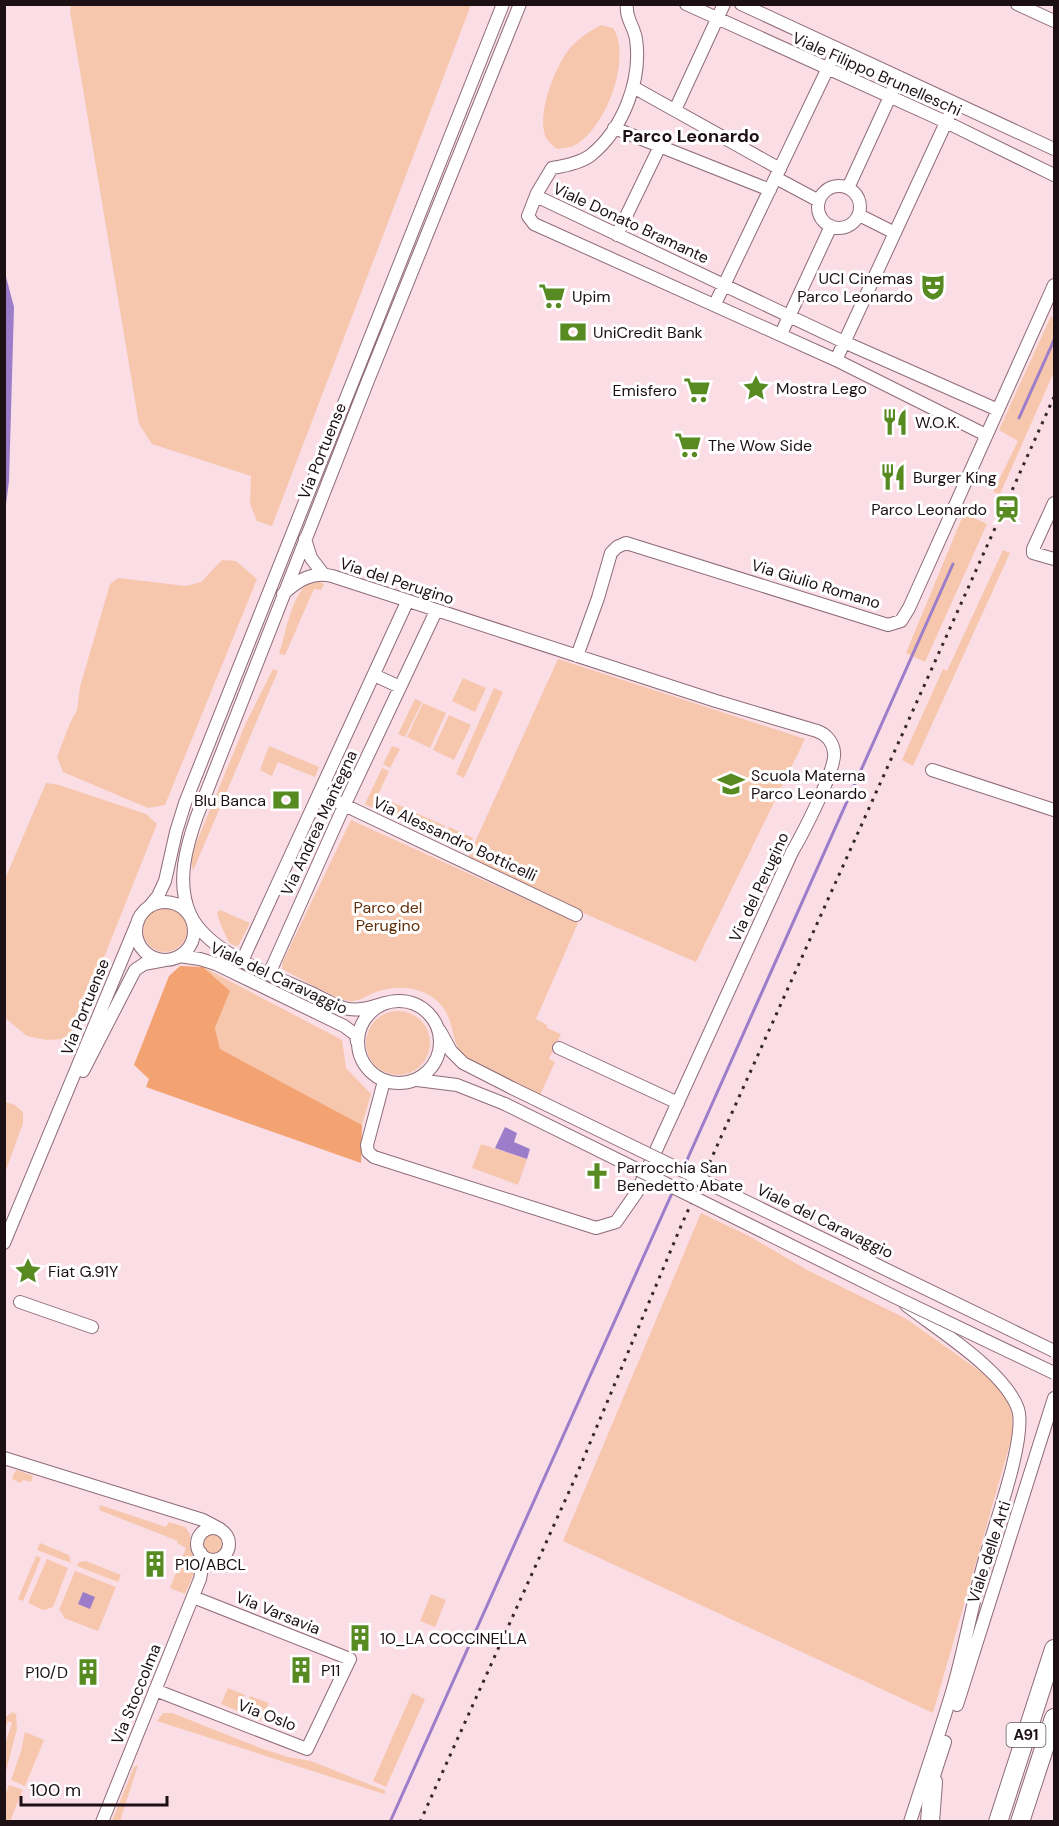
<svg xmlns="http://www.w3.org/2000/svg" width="1059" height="1826" font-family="'DM Sans',sans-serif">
<rect width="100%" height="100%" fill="#fbdde6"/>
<path fill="#f6c7ac" d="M71,4L471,5L272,526L257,521L250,504L251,476L152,444L139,424L70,11Z
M601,25L613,28C633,58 604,134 571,147C567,148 561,148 557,149C552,145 547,141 545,135C537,112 556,64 571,47C580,37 590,31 601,25Z
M1051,316L1054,319V372L1000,494L993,492L1018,441L999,430Z
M964,513L987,524L925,662L906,653Z
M1003,550L1010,553L913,766L902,760L943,669L947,671Z
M222,560L236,561L257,579L165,805L148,808L63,772L57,757L70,723L77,710L80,687L110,584L118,578L186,586L201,582Z
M313,579L324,584L321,590L314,589L285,655L279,654C287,630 291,593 313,579Z
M558,659L805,739L696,962L466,862Z
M273,669L278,671L193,871L191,861L195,846L245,725Z
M463,678L486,688L475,712L452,701Z
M494,688L503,692L464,778L456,774Z
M415,699L422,702L405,737L398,734Z
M423,703L446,713L430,748L407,737Z
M449,715L471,725L454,760L433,750Z
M269,746L319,767L315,777L278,762L272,776L260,770Z
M392,746L400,749L390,768L383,764Z
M382,768L389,771L372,808L365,804Z
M46,783L59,785L146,814L157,824L78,1023L69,1035L61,1039L47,1040L27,1036L4,1017L5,879Z
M382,798L413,811L407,823L377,809Z
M416,813L445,826L440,838L410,824Z
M351,820L578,923L536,1019L547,1025V1028L561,1034L549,1059L555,1062L540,1095L465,1057C447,1041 459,1013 429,995C411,985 389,986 371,994C365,997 360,1000 353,1001C339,1002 297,976 282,969L283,961Z
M449,827L473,838L468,851L443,839Z
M143 930a22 22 0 1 1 44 0a22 22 0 1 1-44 0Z
M220,910L250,923L238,946C234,945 232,946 229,942C226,937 218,919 217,913Z
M203,967L342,1040L346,1068L371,1094L362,1125L220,1049L215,1028L230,991Z
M366 1043a32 32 0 1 1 64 0a32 32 0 1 1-64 0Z
M5,1102L15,1105L23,1112V1123L5,1173Z
M481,1144L527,1159L518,1185L472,1168Z
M701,1213L749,1236L807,1270L905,1318L984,1374L1005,1394L1011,1404L1013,1433L933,1713L563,1541Z
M17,1470L33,1476L31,1482L23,1480L21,1483L12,1479L14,1473Z
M100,1505L166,1527L169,1522L185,1527L190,1534L191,1550L197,1566L185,1594L170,1588L186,1548L177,1543L178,1541L99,1510Z
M203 1544a10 10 0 1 1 20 0a10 10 0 1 1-20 0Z
M40,1543L69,1555L71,1563L37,1550Z
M36,1556L41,1558L23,1601L18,1599Z
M47,1559L68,1568L53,1607L43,1610L28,1603Z
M86,1561L121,1575L118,1582L77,1566L79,1562Z
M75,1571L116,1587L98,1631L64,1618L62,1613L59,1610Z
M431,1594L446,1600L435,1627L420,1621Z
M228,1688L245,1695L238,1711L221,1704Z
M412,1693L425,1699L386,1787L373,1781Z
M250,1696L269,1703L261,1721L243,1713Z
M13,1712L16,1714L17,1729L5,1775V1744L12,1723L8,1721L5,1729V1717Z
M163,1713H172L263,1749L288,1757L311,1761L386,1791L384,1794L157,1721Z
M25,1732L44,1740L25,1786L11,1780L21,1751Z
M138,1765L120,1821H112L134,1767Z
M9,1785L23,1790L10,1821H5V1796Z"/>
<path fill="#f3a272" d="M180,966L203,967L230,991L215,1028L220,1049L362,1125L361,1163L146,1087L149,1079L134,1065L169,976Z"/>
<path fill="#9c7dca" d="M5,273L14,307L9,481L5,512Z
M505,1127L517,1133L514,1142L530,1149L527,1159L495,1148Z
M83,1592L95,1597L90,1609L78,1604Z"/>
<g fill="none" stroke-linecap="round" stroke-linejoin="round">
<path stroke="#9c7dca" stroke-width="3" d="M1019,418L1054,340
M683,1169L953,564
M390,1822L673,1191"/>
<defs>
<path id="minor" d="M627,4C625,18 634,26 636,39C642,80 623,129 591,155C581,163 565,166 552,168L537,193L528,216L534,224L836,360L986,435
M686,4L946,122L1054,175
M741,4L1054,149
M1017,4L1054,21
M633,87L780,169
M675,110L724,4
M614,128L770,190
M776,178L819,201
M818 207a21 21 0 1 1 42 0a21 21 0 1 1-42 0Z
M848,188L899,77
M536,196L844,342L998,410
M859,215L895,233
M617,235L660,146
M715,304L837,49
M781,334L831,226
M836,360L955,103
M1054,503L1033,549V553L1054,559
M305,539L311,558L324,575
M283,594C297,581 312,571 332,576L716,701L817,731C826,734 833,742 834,752C837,768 802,835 792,852L637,1192L616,1222L596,1228L374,1157L368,1152L367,1145L384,1081
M577,656L598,598L611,553L617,547L626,543L888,625L901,621L909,608L1054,285
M374,675L400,687
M932,770L1054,810
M319,793L576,915
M136 931a29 29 0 1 1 58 0a29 29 0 1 1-58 0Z
M149,907L158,896L165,881L176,832L185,803L503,4
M179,956L200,959L216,964L344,1026L356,1035L357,1042
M242,961L407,602
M269,974L344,806L436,611
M358 1042a41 41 0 1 1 82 0a41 41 0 1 1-82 0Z
M385,1003C371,1007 359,1012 344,1008C332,1005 319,996 307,991C271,975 207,952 190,914C176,883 186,847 197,816L367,383L520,4
M440,1031L451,1051L463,1063L512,1088
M559,1048L678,1103
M83,1071L135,970L144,964L165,960
M417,1080L457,1085L505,1104
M4,1243L138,921
M20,1302L92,1327
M906,1305C938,1330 1005,1371 1018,1409C1027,1437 994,1527 985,1559C972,1603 965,1648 952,1692C939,1735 924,1778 910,1822
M4,1458L203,1520L220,1529
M197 1544a16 16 0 1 1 32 0a16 16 0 1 1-32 0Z
M155,1690L307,1749L350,1659L193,1597
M957,1705L1054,1398
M930,1788L945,1742
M102,1822L200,1579L203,1563L201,1553"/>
<path id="highway" d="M930,1822L933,1782
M998,1822L1054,1649
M1020,1822L1054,1718"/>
</defs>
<use href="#minor" stroke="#8d6b77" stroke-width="14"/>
<use href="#highway" stroke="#8d6b77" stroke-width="20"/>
<use href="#minor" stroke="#fff" stroke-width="12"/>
<use href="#highway" stroke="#fff" stroke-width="18"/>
<path stroke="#36272b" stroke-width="3" stroke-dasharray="3 6" stroke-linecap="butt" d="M420,1822L577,1474L681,1226L1054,397"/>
<defs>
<path id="minor-bridge" d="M512,1088L1054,1351
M505,1104L895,1297L1054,1373"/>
</defs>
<use href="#minor-bridge" stroke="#8d6b77" stroke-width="14" stroke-linecap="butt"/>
<use href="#minor-bridge" stroke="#fff" stroke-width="12"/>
</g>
<defs>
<symbol id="theatre-bare" viewBox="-9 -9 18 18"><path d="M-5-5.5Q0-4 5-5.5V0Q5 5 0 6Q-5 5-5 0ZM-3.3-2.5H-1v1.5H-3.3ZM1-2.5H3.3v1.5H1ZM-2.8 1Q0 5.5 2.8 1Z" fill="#578b22" stroke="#fff" stroke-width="2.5" paint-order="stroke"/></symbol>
<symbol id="supermarket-bare" viewBox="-9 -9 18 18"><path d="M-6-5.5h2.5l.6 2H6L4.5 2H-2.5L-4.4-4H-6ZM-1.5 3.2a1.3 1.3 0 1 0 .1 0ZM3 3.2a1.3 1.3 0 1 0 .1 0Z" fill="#578b22" stroke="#fff" stroke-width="2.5" paint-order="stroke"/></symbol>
<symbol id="bank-bare" viewBox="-9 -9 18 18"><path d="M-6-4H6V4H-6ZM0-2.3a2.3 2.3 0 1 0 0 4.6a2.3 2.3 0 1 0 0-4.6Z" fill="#578b22" stroke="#fff" stroke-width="2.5" paint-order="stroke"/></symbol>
<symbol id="sight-bare" viewBox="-9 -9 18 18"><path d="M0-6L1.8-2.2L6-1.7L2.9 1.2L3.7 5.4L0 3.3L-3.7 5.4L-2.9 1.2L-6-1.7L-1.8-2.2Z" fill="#578b22" stroke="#fff" stroke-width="2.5" paint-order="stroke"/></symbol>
<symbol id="restaurant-bare" viewBox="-9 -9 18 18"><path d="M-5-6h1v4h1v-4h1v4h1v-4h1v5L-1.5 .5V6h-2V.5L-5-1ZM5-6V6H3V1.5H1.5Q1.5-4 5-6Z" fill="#578b22" stroke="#fff" stroke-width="2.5" paint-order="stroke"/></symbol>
<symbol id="station-bare" viewBox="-9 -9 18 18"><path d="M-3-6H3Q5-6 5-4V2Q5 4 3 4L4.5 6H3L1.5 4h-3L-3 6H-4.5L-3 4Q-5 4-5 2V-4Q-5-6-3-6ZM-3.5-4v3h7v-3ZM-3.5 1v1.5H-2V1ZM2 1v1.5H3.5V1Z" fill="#578b22" stroke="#fff" stroke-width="2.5" paint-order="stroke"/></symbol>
<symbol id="school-bare" viewBox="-9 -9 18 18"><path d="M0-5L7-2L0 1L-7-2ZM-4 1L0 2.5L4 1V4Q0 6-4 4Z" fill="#578b22" stroke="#fff" stroke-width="2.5" paint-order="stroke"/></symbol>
<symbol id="church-bare" viewBox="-9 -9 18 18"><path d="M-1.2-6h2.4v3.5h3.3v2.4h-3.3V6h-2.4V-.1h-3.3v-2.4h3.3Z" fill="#578b22" stroke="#fff" stroke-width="2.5" paint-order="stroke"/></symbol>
<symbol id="building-bare" viewBox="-9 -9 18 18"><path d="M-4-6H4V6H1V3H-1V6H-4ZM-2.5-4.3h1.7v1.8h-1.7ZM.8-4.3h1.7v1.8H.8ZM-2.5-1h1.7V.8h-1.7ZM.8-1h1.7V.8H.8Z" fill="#578b22" stroke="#fff" stroke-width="2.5" paint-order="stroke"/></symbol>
</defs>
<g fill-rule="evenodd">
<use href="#theatre-bare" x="914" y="268" width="38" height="38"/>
<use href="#supermarket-bare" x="533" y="277" width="38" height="38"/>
<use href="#bank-bare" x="554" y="313" width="38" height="38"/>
<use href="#sight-bare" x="737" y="369" width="38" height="38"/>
<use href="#supermarket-bare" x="678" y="371" width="38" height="38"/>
<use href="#restaurant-bare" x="876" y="403" width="38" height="38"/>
<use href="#supermarket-bare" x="669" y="426" width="38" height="38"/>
<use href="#restaurant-bare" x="874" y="458" width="38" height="38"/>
<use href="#station-bare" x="988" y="490" width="38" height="38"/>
<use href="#school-bare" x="712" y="765" width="38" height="38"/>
<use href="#bank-bare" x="267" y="781" width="38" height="38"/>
<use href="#church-bare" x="578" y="1157" width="38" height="38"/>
<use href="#sight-bare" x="9" y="1252" width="38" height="38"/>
<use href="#building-bare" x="136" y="1545" width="38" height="38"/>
<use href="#building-bare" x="341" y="1619" width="38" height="38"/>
<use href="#building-bare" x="282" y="1651" width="38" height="38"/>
<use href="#building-bare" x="69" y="1653" width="38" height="38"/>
</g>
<g text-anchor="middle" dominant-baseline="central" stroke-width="6" stroke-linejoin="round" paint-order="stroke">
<rect fill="#fff" stroke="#61585a" stroke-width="1.5" x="1006.5" y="1723" width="39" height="24" rx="4.5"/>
<g font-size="15" font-weight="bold" fill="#1d1014">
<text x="1026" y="1735">A91</text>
</g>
<g font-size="16" fill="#1d1014" stroke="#fff">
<text transform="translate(877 74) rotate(24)">Viale Filippo Brunelleschi</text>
<text transform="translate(631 223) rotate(25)">Viale Donato Bramante</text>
<text transform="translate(322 451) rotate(-68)">Via Portuense</text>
<text transform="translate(397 581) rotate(18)">Via del Perugino</text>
<text transform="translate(816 584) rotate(17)">Via Giulio Romano</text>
<text transform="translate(319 823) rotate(-65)">Via Andrea Mantegna</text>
<text transform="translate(455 839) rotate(25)">Via Alessandro Botticelli</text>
<text transform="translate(759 887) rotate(-65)">Via del Perugino</text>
<text transform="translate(279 978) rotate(25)">Viale del Caravaggio</text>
<text transform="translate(85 1007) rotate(-68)">Via Portuense</text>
<text transform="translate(825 1221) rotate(26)">Viale del Caravaggio</text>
<text transform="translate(989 1552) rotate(-72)">Viale delle Arti</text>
<text transform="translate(278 1613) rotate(22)">Via Varsavia</text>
<text transform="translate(136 1694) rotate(-68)">Via Stoccolma</text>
<text transform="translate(267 1715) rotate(21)">Via Oslo</text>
</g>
<g font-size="16" fill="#1d1014" stroke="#fff" text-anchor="start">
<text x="913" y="278" text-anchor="end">UCI Cinemas<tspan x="913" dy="18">Parco Leonardo</tspan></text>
<text x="572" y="296">Upim</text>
<text x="593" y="332">UniCredit Bank</text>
<text x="776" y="388">Mostra Lego</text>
<text x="677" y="390" text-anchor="end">Emisfero</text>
<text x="915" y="422">W.O.K.</text>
<text x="708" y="445">The Wow Side</text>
<text x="913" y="477">Burger King</text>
<text x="987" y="509" text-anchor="end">Parco Leonardo</text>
<text x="751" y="775">Scuola Materna<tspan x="751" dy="18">Parco Leonardo</tspan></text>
<text x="266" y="800" text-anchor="end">Blu Banca</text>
<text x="617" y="1167">Parrocchia San<tspan x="617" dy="18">Benedetto Abate</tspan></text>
<text x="48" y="1271">Fiat G.91Y</text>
<text x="175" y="1564">P10/ABCL</text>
<text x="380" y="1638">10_LA COCCINELLA</text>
<text x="321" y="1670">P11</text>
<text x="68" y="1672" text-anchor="end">P10/D</text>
</g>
<g font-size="16" fill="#612e09" stroke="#fff">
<text x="388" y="907">Parco del<tspan x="388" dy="18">Perugino</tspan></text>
</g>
<g font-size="18" font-weight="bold" fill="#1d1014" stroke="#fff">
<text x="691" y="136">Parco Leonardo</text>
</g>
</g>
<rect width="1059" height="1826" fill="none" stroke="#1d1014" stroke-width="12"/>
<path d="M21 1796v9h146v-9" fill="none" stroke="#1d1014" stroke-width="3"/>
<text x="30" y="1796" font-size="18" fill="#1d1014" stroke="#ffffff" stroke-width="4.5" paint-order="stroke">100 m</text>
</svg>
